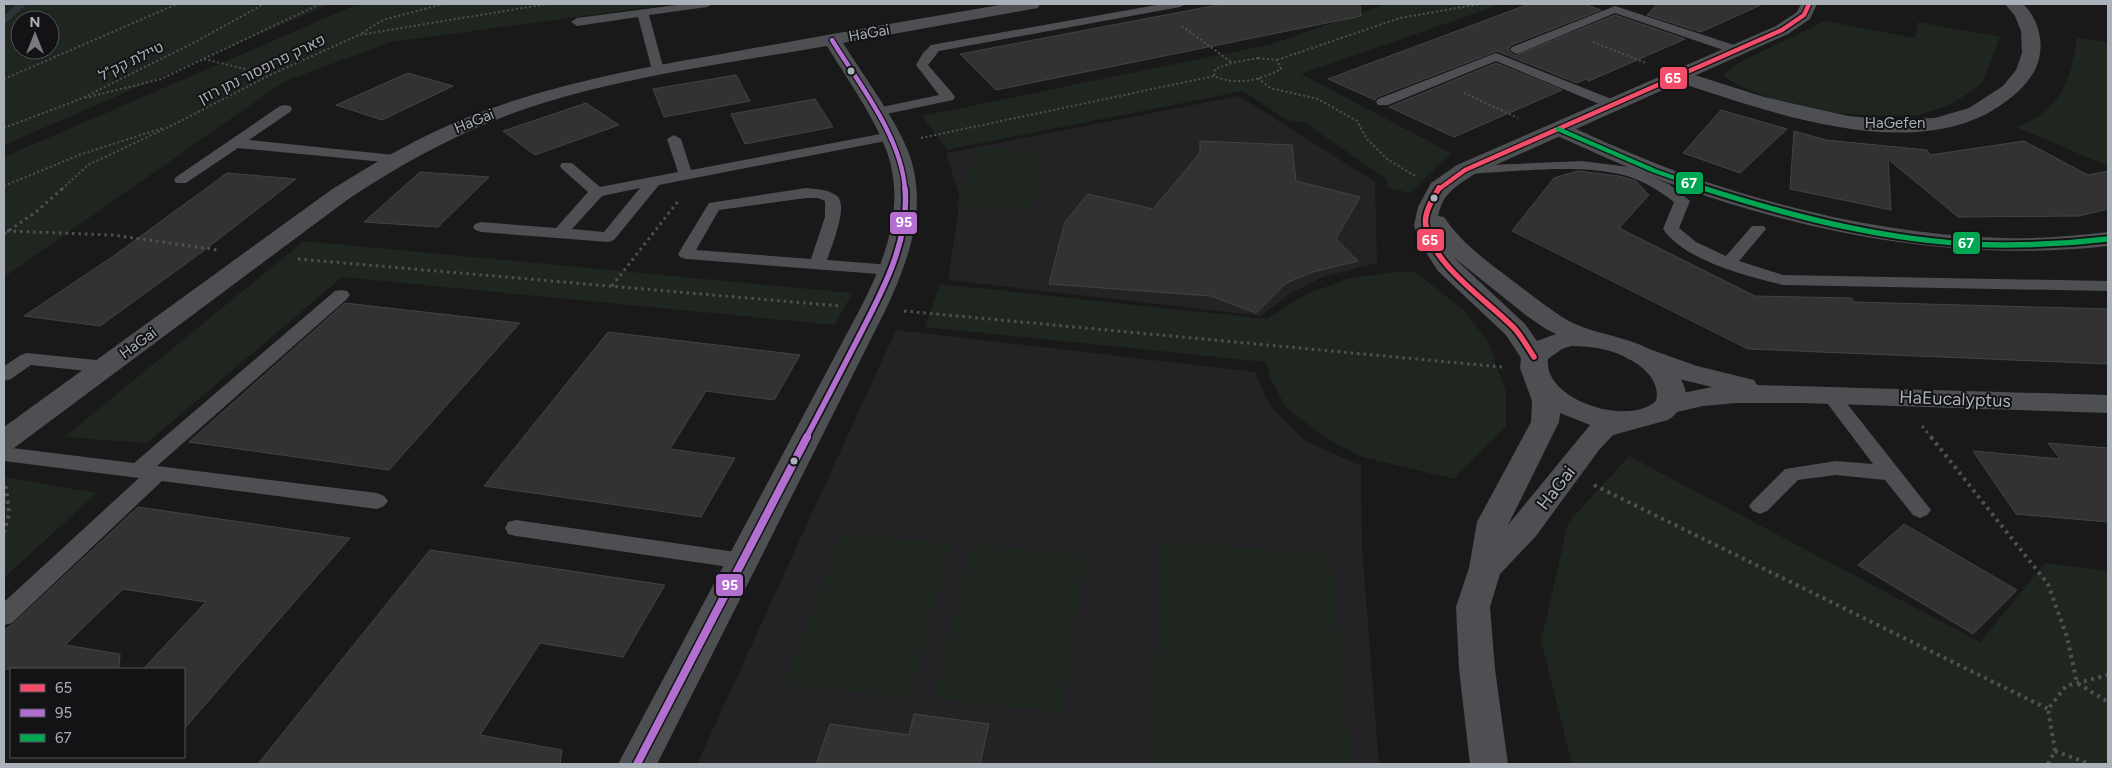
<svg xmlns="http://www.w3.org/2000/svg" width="2112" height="768" font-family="Figtree,Heebo,sans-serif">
<rect width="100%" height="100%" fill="#191919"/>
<path fill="#232325" d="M1239,96L1375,182L1377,263L1323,277L1291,293L1261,316L948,280L960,199L946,153Z
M896,330L1255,372L1270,406L1304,440L1361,466L1362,548L1379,764H697Z"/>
<path fill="#1f261f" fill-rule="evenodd" d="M4,4H330L4,145ZM20,20H50V50H20Z
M358,4H672L391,42L285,81L4,277V157Z
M1386,4H1502L1301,74L1451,153L1410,193L1386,187L1387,180L1306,123L1287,120L1243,91L947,150L922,116L1272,44Z
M1825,21L1915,38L1918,22L2000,37L1982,84L1950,105L1918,115L1877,116L1834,113L1774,100L1738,85L1723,75L1738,63Z
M2077,38L2108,42V166L2016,127C2024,123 2034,120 2041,114C2067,95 2072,69 2077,38Z
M975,148L1044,151L1032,210L957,206Z
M304,241L852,293L835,325L342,277L147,443L64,437Z
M1394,272H1415L1464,310L1489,343L1506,393V426L1454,479L1362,457L1324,437L1285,406L1270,377L1266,362L925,327L940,284L1267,319L1305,295L1347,279Z
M1629,456L1980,642L2045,563L2108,571V764H1572L1541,641L1568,523Z
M4,477L97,493L4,578Z
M841,533L951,544L910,698L785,683Z
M1162,541L1331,555L1352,764H1151Z
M972,544L1086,555L1062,712L933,698Z"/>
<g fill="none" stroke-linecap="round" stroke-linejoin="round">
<path stroke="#2c363a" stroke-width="7" d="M4,20L22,4"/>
</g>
<path fill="#323233" stroke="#414345" d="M1223,4H1360L1361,16L996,90L960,54Z
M1529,4H1584L1601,10L1511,45L1508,50L1515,56L1615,15L1685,39L1589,81L1586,79L1577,83L1497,51L1377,97L1375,100L1328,79Z
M1657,4H1763L1701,32L1647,15Z
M1496,63L1562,90L1454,137L1389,107Z
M408,73L453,86L382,120L336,105Z
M736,75L750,101L664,117L653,89Z
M815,99L833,127L745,144L731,114Z
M586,103L619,125L535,155L503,131Z
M1721,110L1787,129L1740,173L1683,153Z
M1794,131L1826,140L1927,150L1930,155L2024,141L2088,175L2108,171V209L2079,216L1958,217L1888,159L1891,210L1790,189Z
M1200,141L1292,145L1296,181L1360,197L1336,239L1358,261L1313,272L1286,283L1256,313L1211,296L1049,284L1065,222L1088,194L1153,209L1200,153Z
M1578,171L1619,176L1636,181L1649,195L1619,228L1755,296L1851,298L1854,302L2108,309V364L1748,349L1512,231L1554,178Z
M420,172L489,177L438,227L364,222Z
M227,173L296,179L206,249L100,326L24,316L115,255Z
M345,303L520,323L389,470L189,442Z
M608,332L800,355L774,400L706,391L670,449L735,458L701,517L484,486Z
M2048,443L2108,448V522L2016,514L1973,451L2060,459Z
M138,507L350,538L184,729V669H143L206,602L123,589L65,645L120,654L119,669H4V630L13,624Z
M1904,524L2017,590L1973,634L1858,565Z
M430,550L665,585L623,657L540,643L480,735L562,750L560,764H258Z
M914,714L989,724L980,764H816L830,724L909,735Z"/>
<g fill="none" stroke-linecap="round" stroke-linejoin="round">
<path stroke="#4f5053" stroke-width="2" stroke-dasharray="2 2.5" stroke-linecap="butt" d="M1182,26L1231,62
M362,33L383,20L443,4
M1593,42L1646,63
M1258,58L1277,60L1281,69C1260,80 1237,86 1214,76L1215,69L1232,63Z
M204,59L270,75
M1277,60L1400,18L1480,4
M1258,78L1270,88L1318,99L1357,121L1367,139L1387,159L1415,176
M4,79L177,4
M1464,93L1518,118
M85,98L161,79L320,4
M4,128L78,100L195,42L264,4
M921,138L1214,76
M4,186L79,155L163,128
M62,189L88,165L175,124L270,75L359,35L547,4"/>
<path stroke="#4f5053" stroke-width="3" stroke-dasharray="2.5 4" stroke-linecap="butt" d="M7,231L113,235L218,250
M4,234L36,212L63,188
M298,259L840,306
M612,286L679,200
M904,311L1502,367
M1922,426L1932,438"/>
<path stroke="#4f5053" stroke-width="4" stroke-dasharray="3 4.5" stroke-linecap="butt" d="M1931,437L2048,584L2067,637L2077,683L2108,702
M1594,485L2048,709
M4,487L6,488L9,514L4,532
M2055,751L2090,764
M2048,764L2055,751L2048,709L2066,686L2108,675"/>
<path fill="#4d4f52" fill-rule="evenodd" d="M684,4H713L707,7L649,15L664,70L658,74L652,70L638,17L577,26L571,22L577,18Z
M1162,4H1186L1180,7L939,51L928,65L953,94L955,97L953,100L877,116L870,112L877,108L939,95L916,65L923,53L931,45Z
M1615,6L1740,47L1742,50L1736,54L1732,53L1615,13L1520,53L1516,54L1510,50L1512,47Z
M1496,53L1619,102L1621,105L1614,109L1609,108L1496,61L1388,105H1378L1376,102L1378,99Z
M285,105L290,106L292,109L290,112L249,140L394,155L399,156L401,159L399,162L394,163L238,148L186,183H176L174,180L176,177L280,106Z
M891,132L898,136L896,139L659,185L614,240L608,242L481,232L475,230L473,227L475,224L481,222L556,228L588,192L562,169L560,166L562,163H572L600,187L678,172L667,139L674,135L681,139L691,170ZM640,188L604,232L572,229L602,196Z
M1582,161L1629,167L1669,184L1690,201L1679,228L1696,242L1726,256L1752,226H1764L1766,229L1739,261L1783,275L2108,281V291L1783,285C1747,276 1685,261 1663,229L1674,202C1659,190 1639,178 1619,174C1571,164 1514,172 1465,174L1460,173L1458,170L1460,167L1465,166Z
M806,188C816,189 828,189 837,196C849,205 831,248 827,260L891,265L897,266L899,270L897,274L891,275L686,259L680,257L678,254L709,203ZM806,198H818L825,201V217L811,259L696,250L719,210Z
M341,290L347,291L350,295L347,299L157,466L377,493L384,496L388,501L384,506L377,509L162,481L12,623L4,625V602L139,478L4,461V447L134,463L335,291Z
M27,353L106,361L113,363L115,367L113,371L106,373L31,365L11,379L4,381V366L21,355Z
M1830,389L1837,391L1927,505L1931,510L1927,515L1920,518L1913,515L1885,480L1836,475L1798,480L1767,511L1760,514L1753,511L1749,506L1753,501L1785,469L1836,461L1873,464L1821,395L1823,391Z
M516,520L743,553L751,555L754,561L751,567L743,569L516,536L508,534L505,528L508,522Z"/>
<path fill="#4d4f52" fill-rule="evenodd" d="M2005,4H2023C2040,20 2046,48 2035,70C2025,87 2014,96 1998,107C1910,165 1763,110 1672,80L1670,76L1672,72L1679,70L1764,97L1848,116L1893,120L1935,118L1969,108L2003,86L2016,70L2022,53L2021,31L2015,16Z
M1558,123C1575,127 1591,136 1607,143C1636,155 1665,168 1695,178C1794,212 1897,235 2002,238C2038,239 2073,236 2108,232V246C1958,263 1807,234 1666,182C1627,168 1589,150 1551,133L1548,129L1551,125Z
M1635,344L1697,366L1754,380L1757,385L2108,395V413L1802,403H1737L1703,406L1668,414L1658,412L1654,405L1658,398L1712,387L1679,379L1626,358L1622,352L1626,346Z"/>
<path fill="#4d4f52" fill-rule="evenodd" d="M1005,4H1040L1038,8L1032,9L843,43C863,75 894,116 908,151C929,205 909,260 886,309L657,764H618L860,309C885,261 906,206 887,152C875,118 846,77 827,46C724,64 617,77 519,111C457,133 401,164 347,200L14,448L4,451V427L331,190C376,162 421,135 471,116C557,82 647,67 738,51C827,35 916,19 1005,4Z
M1801,4H1817L1810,19L1788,34L1473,175C1455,187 1443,193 1438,216L1444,217C1462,244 1488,262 1513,281C1529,293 1545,306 1562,317C1598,340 1645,333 1673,369C1678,375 1683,381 1685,389C1687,401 1678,414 1668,420L1613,435L1599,450L1536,536L1500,574L1490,607L1495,669L1508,764H1470L1459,669L1456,607L1469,568L1477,522L1531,422L1532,401L1520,368L1521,358L1506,335L1438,271L1419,242L1414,225L1418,207L1431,183L1457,165L1776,26L1797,12ZM1452,256L1527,316L1546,329L1556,334L1537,341L1525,324ZM1571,346C1583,346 1595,347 1606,350C1627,355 1663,374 1656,401C1628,427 1543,400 1548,359L1562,349ZM1560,413L1590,425L1508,525L1559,422Z"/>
<defs>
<path id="bus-1-far1" d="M1439,189L1465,170L1782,30L1804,15L1809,4"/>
<path id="bus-1" d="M1439,188C1433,198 1423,214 1426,226C1432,265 1488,301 1515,329C1522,337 1528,348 1534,357"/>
<path id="bus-2-far2" d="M832,40C859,84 901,136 905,189"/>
<path id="bus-2-far1" d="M806,438C822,408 838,377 854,346C879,297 910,245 905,188"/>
<path id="bus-2" d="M637,764L807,437"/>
<path id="bus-3-far1" d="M1558,129L1655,171L1706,189"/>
<path id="bus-3" d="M1703,188C1800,219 1903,245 2005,245C2040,245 2074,243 2108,239"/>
</defs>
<use href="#bus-1-far1" stroke="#131315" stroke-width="7"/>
<use href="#bus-1" stroke="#131315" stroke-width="9"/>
<use href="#bus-2-far2" stroke="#131315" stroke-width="7"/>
<use href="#bus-2-far1" stroke="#131315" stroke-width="9"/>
<use href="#bus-2" stroke="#131315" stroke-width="11"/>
<use href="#bus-3-far1" stroke="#131315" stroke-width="7"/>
<use href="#bus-3" stroke="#131315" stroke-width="9"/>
<use href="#bus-1-far1" stroke="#f44d6c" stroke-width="4.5"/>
<use href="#bus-1" stroke="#f44d6c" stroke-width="5.5"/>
<use href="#bus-2-far2" stroke="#b36fd0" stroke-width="4.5"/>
<use href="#bus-2-far1" stroke="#b36fd0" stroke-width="5.5"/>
<use href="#bus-2" stroke="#b36fd0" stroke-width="8"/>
<use href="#bus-3-far1" stroke="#00a651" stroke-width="4.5"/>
<use href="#bus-3" stroke="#00a651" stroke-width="5.5"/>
</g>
<g fill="#abb1b9" stroke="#131315" stroke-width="2">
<circle cx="851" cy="71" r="4.5"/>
<circle cx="1434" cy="198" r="4.5"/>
<circle cx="794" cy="461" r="4.5"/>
</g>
<g text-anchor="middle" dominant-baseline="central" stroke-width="4" stroke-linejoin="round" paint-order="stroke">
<g font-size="15" fill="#abb1b9" stroke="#131315">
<text transform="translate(869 33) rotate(-10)">HaGai</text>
<text transform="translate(131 61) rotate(-26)">טיילת קק"ל</text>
<text transform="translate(262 69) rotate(-26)">פארק פרופסור נתן רוזן</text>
<text transform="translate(474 121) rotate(-22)">HaGai</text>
<text x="1895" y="123">HaGefen</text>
<text transform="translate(138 343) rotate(-36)">HaGai</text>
</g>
<g font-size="18" fill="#abb1b9" stroke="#131315">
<text transform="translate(1955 399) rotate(2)">HaEucalyptus</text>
<text transform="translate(1556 488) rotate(-52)">HaGai</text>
</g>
</g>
<g stroke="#131315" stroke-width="2">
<rect x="1659" y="66" width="29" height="24" rx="5" fill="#f44d6c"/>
<rect x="1675" y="171" width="29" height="24" rx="5" fill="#00a651"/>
<rect x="889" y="211" width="29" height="24" rx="5" fill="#b36fd0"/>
<rect x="1416" y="228" width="29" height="24" rx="5" fill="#f44d6c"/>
<rect x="1952" y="231" width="29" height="24" rx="5" fill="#00a651"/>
<rect x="715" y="573" width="29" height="24" rx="5" fill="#b36fd0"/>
</g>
<g font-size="14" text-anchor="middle" font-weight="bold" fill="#fff">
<text x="1673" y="83">65</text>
<text x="1689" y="188">67</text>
<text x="904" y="227">95</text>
<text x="1430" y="245">65</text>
<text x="1966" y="248">67</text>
<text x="730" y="590">95</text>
</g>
<rect width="2112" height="768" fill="none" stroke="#abb1b9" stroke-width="10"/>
<rect x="10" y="668" width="175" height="90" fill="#131315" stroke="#505257"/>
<rect x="20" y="684" width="25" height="8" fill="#f44d6c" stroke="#505257"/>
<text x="55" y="693" font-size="15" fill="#abb1b9">65</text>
<rect x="20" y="709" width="25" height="8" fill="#b36fd0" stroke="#505257"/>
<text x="55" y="718" font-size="15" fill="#abb1b9">95</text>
<rect x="20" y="734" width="25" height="8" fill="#00a651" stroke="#505257"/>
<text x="55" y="743" font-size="15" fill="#abb1b9">67</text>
<g transform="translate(35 35)"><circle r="24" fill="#131315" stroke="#505257"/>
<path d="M0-4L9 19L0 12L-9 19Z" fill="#787c81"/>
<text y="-8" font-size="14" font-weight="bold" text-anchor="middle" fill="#abb1b9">N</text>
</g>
</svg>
